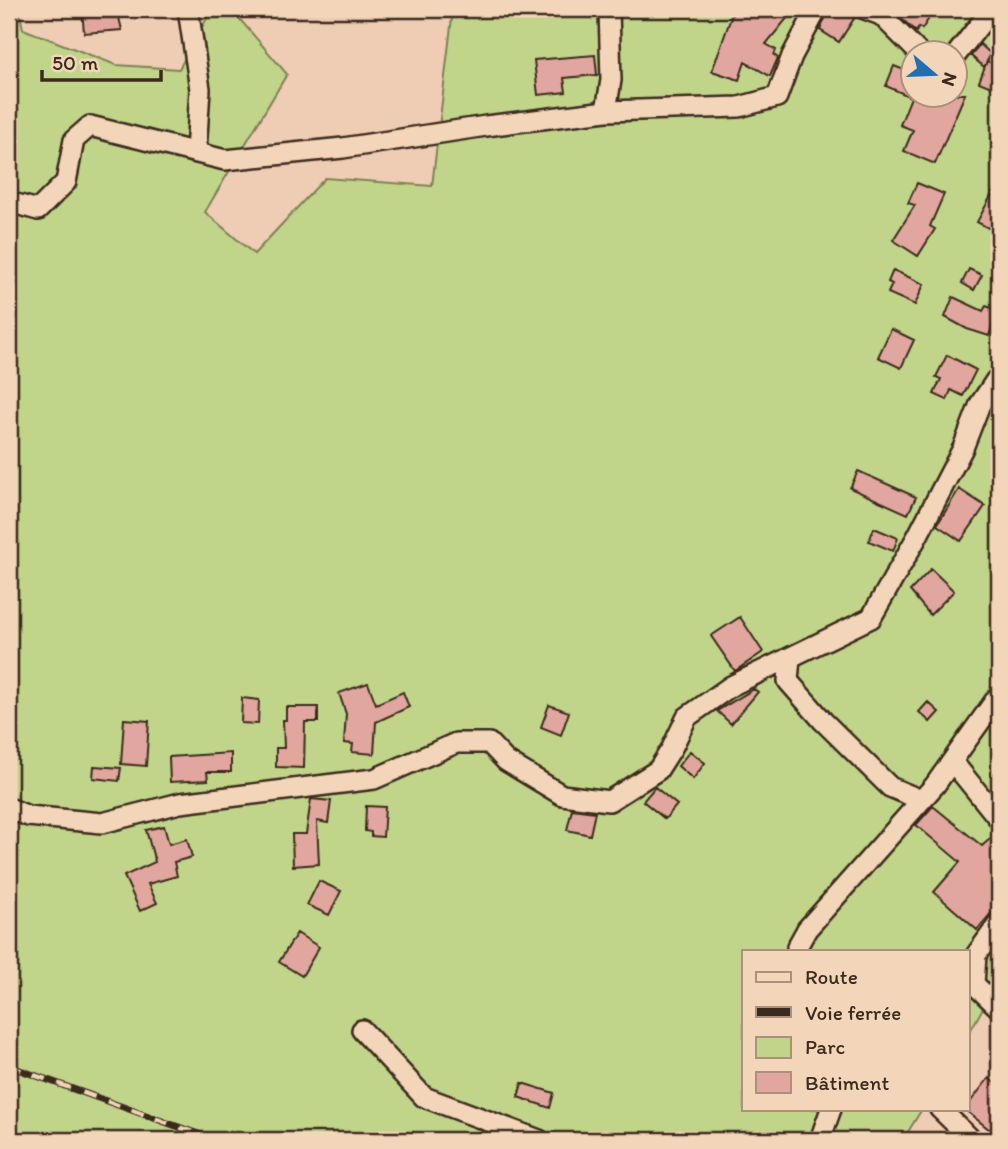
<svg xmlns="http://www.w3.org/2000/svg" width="1008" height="1149" font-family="Itim,sans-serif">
<rect width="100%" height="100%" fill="#efcdb4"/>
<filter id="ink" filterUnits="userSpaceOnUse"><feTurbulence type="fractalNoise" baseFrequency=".0143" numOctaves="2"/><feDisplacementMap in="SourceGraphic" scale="14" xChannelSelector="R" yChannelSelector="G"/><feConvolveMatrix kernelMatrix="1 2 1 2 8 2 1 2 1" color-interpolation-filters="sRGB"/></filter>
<g filter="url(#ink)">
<path fill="#c0d58a" stroke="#7e8054" stroke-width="2" fill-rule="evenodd" d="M9,9H19L23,29L116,65L179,69L212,9H231L287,74L205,212L254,254L325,178L432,186L453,9H999V979L968,1035V951H744V1109H922L903,1140H21L9,1111ZM914,52H956V94H914Z"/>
<path fill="#e1a79e" stroke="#3b2a1e" stroke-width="2" d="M82,9H117L122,30L84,33Z
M734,9H750L767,15L772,9H803L799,17L792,12L766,44L776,50L774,55L778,58L770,76L745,62L739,80L712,71Z
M829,9H843L855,17L839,42L820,30Z
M907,9H935L922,29L919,27L916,32L901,18Z
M980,44L991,54L984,67L971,56Z
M595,55L597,75L564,78L566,92L538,95L534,60Z
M987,61L999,66V90L979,82Z
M894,66L914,74V94H965L935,164L904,151L913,130L900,125L911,97L886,86Z
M999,181V211L990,229L977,222Z
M917,183L944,194L930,226L935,229L918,256L893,240L915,205L908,203Z
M969,269L982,275L974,290L962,283Z
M893,270L924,284L915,305L888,293L892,284L888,282Z
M953,297L983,311L986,306L997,310L989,336L967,329L945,317Z
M891,329L914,340L901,368L878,357Z
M947,355L976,370L963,396L951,390L947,400L934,394L941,379L936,377Z
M858,471L916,497L908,514L850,488Z
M959,489L985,506L961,541L937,525Z
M874,528L898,538L893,551L869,541Z
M931,569L954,591L930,615L910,591Z
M740,617L763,652L735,671L711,636Z
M368,683L376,704L403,692L409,707L376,722L374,754L352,752L353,744L344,743L346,714L339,693Z
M754,689L758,692L731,724L717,711Z
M242,698L259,700L258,724L241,723Z
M928,702L939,712L930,722L919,712Z
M549,705L569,712L561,735L541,727Z
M286,707H318V722H305L304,768L276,767V748H284L283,720H286Z
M124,719L149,721L146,766L121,764Z
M690,751L705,763L693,779L678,766Z
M231,753V772H207L208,780L170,782L169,757Z
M94,766L121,768L119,781L93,778Z
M655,787L677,805L665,819L643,801Z
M311,799L331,801L328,823L317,821L319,864L293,866L292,834H306Z
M366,806L385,807L383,837L371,836V832L365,831Z
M933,806L982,846L999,831V904L977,930L934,892L960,862L916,825Z
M572,809L595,812L590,835L567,830Z
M164,826L169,844L187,839L192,857L174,862L177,876L148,884L157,903L140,911L124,876L155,862L146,830Z
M319,881L341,891L329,915L307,905Z
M297,933L319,947L302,976L279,962Z
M989,1078L999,1087V1118L990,1130L964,1109H968V1105Z
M522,1083L554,1093L550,1108L518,1097Z"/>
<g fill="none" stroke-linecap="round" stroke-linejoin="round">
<defs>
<path id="street" d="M188,9L200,89L196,152
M865,9L881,15L918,52
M956,55L992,9
M606,111L611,80L609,9
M9,202L38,210L66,182L74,140L90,126L225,160L343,148L486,126L606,111L739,107L777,97L792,56L817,9
M790,658L788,681L823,721L890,787L921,800
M952,761L999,819
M9,808L28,816L102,823L180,803L374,779L456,743H489L506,761L562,795L609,801L658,770L672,748L687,717L731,686L871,618L917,537L963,448L980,404L996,380L999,381
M999,923L976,955L974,984L999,1008
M798,951L797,947L807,929L935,785L999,695
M362,1030L424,1097L539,1140
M940,1109L972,1140
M820,1140L831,1109"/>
</defs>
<use href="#street" stroke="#3b2a1e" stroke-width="24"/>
<use href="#street" stroke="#f3d6b9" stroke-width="19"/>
<defs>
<path id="rail" d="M9,1066L215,1140"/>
</defs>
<use href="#rail" stroke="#3b2a1e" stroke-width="7"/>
<use href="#rail" stroke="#f3d6b9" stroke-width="4.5" stroke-dasharray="13" stroke-linecap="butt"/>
</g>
</g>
<rect width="1008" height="1149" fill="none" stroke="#f3d6b9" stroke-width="35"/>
<rect x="18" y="18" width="973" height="1114" fill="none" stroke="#3b2a1e" stroke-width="2.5" filter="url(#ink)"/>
<rect x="742" y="950" width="228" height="161" fill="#f3d6b9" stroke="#a9917b" stroke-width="2"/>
<rect x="756" y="972" width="35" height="10" fill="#f3d6b9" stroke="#a9917b" stroke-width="2"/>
<text x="805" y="984" font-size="21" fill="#3b2a1e">Route</text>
<rect x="756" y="1007" width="35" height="10" fill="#3b2a1e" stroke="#a9917b" stroke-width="2"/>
<text x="805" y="1020" font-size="21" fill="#3b2a1e">Voie ferrée</text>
<rect x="756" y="1037" width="35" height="21" fill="#c0d58a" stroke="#a9917b" stroke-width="2"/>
<text x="805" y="1054" font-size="21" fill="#3b2a1e">Parc</text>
<rect x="756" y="1072" width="35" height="21" fill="#e1a79e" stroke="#a9917b" stroke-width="2"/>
<text x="805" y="1090" font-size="21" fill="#3b2a1e">Bâtiment</text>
<g transform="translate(934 74) rotate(109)"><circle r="33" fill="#f3d6b9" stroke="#a9917b" stroke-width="2"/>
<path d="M0-5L12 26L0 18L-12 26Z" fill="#1f6fb2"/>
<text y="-10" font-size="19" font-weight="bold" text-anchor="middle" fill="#3b2a1e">N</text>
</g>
<path d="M42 70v10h119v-10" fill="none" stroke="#3b2a1e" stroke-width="3.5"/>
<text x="52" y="70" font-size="21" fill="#3b2a1e" stroke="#f3d6b9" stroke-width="5" paint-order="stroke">50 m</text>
</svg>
